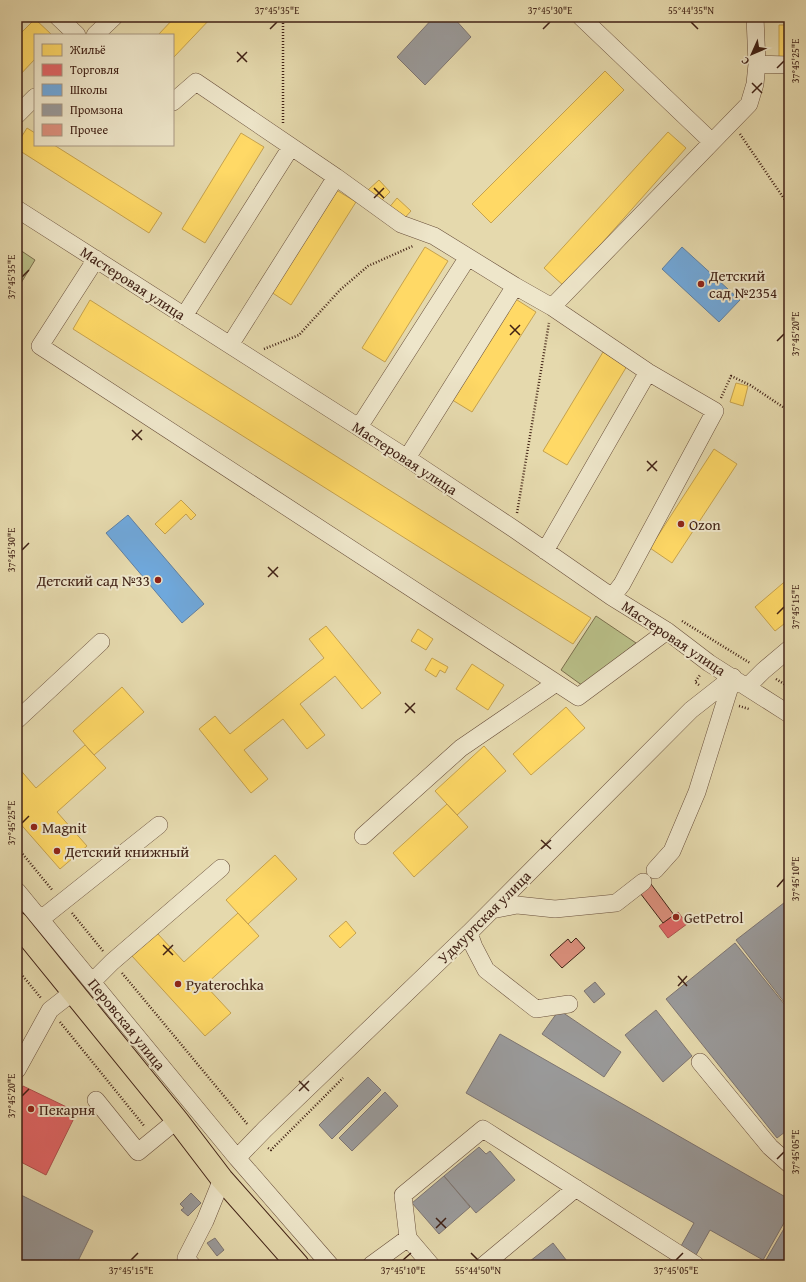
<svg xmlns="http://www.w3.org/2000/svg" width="806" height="1282" font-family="'Gentium Book Plus',serif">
<rect width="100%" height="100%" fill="#e5d9ad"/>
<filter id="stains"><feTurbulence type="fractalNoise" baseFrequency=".005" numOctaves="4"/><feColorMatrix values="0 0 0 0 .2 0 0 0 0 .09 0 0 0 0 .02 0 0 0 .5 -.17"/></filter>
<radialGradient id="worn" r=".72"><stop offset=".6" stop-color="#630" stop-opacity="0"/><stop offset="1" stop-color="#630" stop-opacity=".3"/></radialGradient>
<path fill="#b8be87" stroke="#7c704e" d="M17,248L35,260L21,283L17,281Z
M596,616L636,643L583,686L561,670Z"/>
<path fill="#ffd966" stroke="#c6a24e" d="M175,17H212L173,58V35H158Z
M35,19L52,35H35V59L17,78V37Z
M779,25H789V57H779Z
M605,71L624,90L491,223L472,204Z
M27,128L35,133V145H54L162,213L149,233L17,149V144Z
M668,132L686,148L564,286L544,268Z
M241,133L264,147L205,243L182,229Z
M379,180L390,192L380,202L368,190Z
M333,188L356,202L291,305L268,290Z
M397,198L411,211L401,222L388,209Z
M425,247L448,261L385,362L362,348Z
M514,298L536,312L472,412L449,398Z
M90,300L591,618L573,644L73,329Z
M603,352L627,366L567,465L543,451Z
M736,383L748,386L743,406L730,402Z
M714,449L737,464L672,563L650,548Z
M181,500L196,515L191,520L186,514L165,534L155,524Z
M789,578V620L775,631L755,607Z
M326,626L381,693L362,709L335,676L300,704L325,735L307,749L283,719L244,750L268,779L251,793L199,729L215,716L230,734L324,658L309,639Z
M418,629L433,639L426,650L411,641Z
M432,658L448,667L445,673L440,670L436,677L425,670Z
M472,664L504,685L488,710L456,689Z
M122,687L144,712L94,755L73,731Z
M566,707L585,728L531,775L513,754Z
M85,745L106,768L57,812L87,846L60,869L17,820V766L36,788Z
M484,746L506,771L457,815L435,791Z
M447,804L468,827L414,877L393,853Z
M275,855L297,879L248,924L226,900Z
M238,913L259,936L205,985L231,1013L205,1036L132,956L157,933L184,962Z
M346,921L356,933L340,948L329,936Z"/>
<path fill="#e06666" stroke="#b0514e" d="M678,912L687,924L668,938L659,926Z
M23,1086L77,1112L46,1175L17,1160V1099Z"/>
<path fill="#6fa8dc" stroke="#6180a0" d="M682,247L740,300L719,322L662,269Z
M128,515L204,604L182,623L106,533Z"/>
<path fill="#999" stroke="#7e7571" d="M434,17H453L471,37L425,85L397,57Z
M789,899V998L784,1002L736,940Z
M735,943L789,1010V1129L777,1138L666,999Z
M595,982L605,994L594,1003L584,991Z
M559,1010L621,1052L604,1077L542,1034Z
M656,1010L692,1056L663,1082L625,1035Z
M500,1034L789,1199V1214L763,1260L710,1230L696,1255L681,1246L694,1223L466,1093Z
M368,1077L381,1090L332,1139L319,1125Z
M385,1092L398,1106L352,1151L339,1138Z
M479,1147L486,1154L490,1151L515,1180L476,1213L444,1176Z
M444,1176L470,1207L439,1234L412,1203Z
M17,1193L93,1231L76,1265H17Z
M191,1193L201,1203L188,1216L181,1210L184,1208L180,1204Z
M789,1220V1265H763Z
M215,1238L224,1250L217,1256L207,1243Z
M553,1243L570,1265H525Z"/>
<path fill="#dc907d" stroke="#402115" d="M648,880L674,915L663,923L637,889Z
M576,938L585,948L562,968L550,955L568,939L571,943Z"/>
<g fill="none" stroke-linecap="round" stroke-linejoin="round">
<defs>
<path id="minor" d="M58,17L77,35
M581,17L712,142
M755,17L757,64
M95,35L114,17
M173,102L196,82L336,177L401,224L434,236L515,286L552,307L648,372L715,411L622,584L612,597
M17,115L35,97
M17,209L407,458L514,529L612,597L667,631L709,663L789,714
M96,259L40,346L578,697L667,631
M552,307L749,104L755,84L757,64L789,65
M184,316L291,147
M230,345L336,177
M359,427L468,257
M407,458L515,286
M545,551L648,372
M747,687L763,671L789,649
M17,720L101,642
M363,836L461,748L556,683
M655,870L672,851L697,792L733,677
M17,891L237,1158L330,1265
M492,910L517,905L555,909L616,903L643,882
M41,919L159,825
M469,933L474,947L486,970L536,1009L569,1004
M92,982L112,962L221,868
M700,1062L770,1147L789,1164
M17,1070L50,1010L73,992
M96,1100L138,1152L177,1120
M237,1158L265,1129L469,933L691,710L733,677
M408,1238L403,1195L483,1129L696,1265
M192,1265L186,1258L205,1221L222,1179
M371,1265L408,1238L431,1265
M484,1265L576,1188"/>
<path id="major" d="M17,923L177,1120L222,1179L298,1265"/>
</defs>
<use href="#minor" stroke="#694f3b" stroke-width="18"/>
<use href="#major" stroke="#402115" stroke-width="24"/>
<path stroke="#402115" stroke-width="2.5" stroke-dasharray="1 2" stroke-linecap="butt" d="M283,17V123
M740,134L789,206
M264,349L299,335L340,290L368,266L413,246
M721,398L731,376L750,385L789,411
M517,513L549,323
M682,621L750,663
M776,679L789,687
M699,685L695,682L700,675
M739,706L749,709
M17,847L53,891
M72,913L103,951
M17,969L41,998
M122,973L248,1125
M60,1022L145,1127
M268,1148L271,1150L343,1078"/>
<use href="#minor" stroke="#eee6ca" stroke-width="17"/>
<use href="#major" stroke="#e5d9ad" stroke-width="22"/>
</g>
<path fill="none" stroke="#402115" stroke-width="1.5" d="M691,22L698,29M270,29L277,22M543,29L550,22M237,52L247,62M237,62L247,52M777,68L784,61M752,83L762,93M752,93L762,83M374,188L384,198M374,198L384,188M22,277L29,270M510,325L520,335M510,335L520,325M777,341L784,334M132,430L142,440M132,440L142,430M647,461L657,471M647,471L657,461M22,550L29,543M268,567L278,577M268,577L278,567M777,614L784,607M405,703L415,713M405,713L415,703M22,823L29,816M541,840L551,849M541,849L551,840M777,887L784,879M163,945L173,955M163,955L173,945M678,976L687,986M678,986L687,976M299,1081L309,1091M299,1091L309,1081M22,1096L29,1089M777,1159L784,1152M436,1218L446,1228M436,1228L446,1218M471,1253L478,1260M131,1260L138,1253M403,1260L411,1253M676,1260L683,1253"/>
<g fill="#8f2418" stroke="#eee6ca" stroke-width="1.5">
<circle cx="701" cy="284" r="4"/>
<circle cx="681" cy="524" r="4"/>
<circle cx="158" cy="580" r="4"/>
<circle cx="34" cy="827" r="4"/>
<circle cx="57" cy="851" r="4"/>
<circle cx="676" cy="917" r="4"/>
<circle cx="178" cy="984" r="4"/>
<circle cx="31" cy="1109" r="4"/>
</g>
<g text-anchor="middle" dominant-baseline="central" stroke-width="4" stroke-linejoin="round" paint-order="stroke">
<g font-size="15" fill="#402115" stroke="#eee6ca" text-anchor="start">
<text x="709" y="275">Детский<tspan x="709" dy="17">сад №2354</tspan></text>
<text x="689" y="524">Ozon</text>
<text x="150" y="580" text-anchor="end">Детский сад №33</text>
<text x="42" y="827">Magnit</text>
<text x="65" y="851">Детский книжный</text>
<text x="684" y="917">GetPetrol</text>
<text x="186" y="984">Pyaterochka</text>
<text x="39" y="1109">Пекарня</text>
</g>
<g font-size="15" fill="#402115" stroke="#eee6ca">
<text transform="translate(133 283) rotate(33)">Мастеровая улица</text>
<text transform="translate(405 458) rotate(33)">Мастеровая улица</text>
<text transform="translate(674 638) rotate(34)">Мастеровая улица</text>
<text transform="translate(484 917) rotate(-45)">Удмуртская улица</text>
<text transform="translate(127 1024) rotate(51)">Перовская улица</text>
</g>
</g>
<rect width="806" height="1282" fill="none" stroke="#e5d9ad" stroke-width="44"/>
<rect x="34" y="34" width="140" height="112" fill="#eee6ca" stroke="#a89782"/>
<rect x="42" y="44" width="20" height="12" fill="#ffd966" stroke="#a89782"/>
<text x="70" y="54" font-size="12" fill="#402115">Жильё</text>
<rect x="42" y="64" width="20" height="12" fill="#e06666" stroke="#a89782"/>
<text x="70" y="74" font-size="12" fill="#402115">Торговля</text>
<rect x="42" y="84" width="20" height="12" fill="#6fa8dc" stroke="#a89782"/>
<text x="70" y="94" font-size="12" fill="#402115">Школы</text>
<rect x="42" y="104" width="20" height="12" fill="#999999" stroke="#a89782"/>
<text x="70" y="114" font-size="12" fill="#402115">Промзона</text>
<rect x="42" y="124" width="20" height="12" fill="#dc907d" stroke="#a89782"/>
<text x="70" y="134" font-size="12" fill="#402115">Прочее</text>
<g transform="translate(752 54) rotate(225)" stroke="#eee6ca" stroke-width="3" paint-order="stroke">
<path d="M0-3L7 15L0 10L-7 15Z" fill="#402115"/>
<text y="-6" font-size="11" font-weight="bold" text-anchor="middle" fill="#402115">С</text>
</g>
<rect x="22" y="22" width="762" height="1238" fill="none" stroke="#402115" stroke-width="1.5"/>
<g font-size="10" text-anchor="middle" fill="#402115">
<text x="277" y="14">37°45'35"E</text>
<text x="550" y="14">37°45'30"E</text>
<text x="691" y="14">55°44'35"N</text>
<text transform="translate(795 61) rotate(-90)" y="4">37°45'25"E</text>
<text transform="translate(11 277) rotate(-90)" y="4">37°45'35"E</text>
<text transform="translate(795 334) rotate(-90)" y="4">37°45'20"E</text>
<text transform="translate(11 550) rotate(-90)" y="4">37°45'30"E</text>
<text transform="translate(795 607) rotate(-90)" y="4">37°45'15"E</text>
<text transform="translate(11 823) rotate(-90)" y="4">37°45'25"E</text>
<text transform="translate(795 879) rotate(-90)" y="4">37°45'10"E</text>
<text transform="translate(11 1096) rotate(-90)" y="4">37°45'20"E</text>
<text transform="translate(795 1152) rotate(-90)" y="4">37°45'05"E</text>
<text x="131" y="1274">37°45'15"E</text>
<text x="403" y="1274">37°45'10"E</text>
<text x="478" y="1274">55°44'50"N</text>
<text x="676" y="1274">37°45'05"E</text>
</g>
<rect width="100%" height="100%" filter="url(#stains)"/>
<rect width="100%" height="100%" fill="url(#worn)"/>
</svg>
